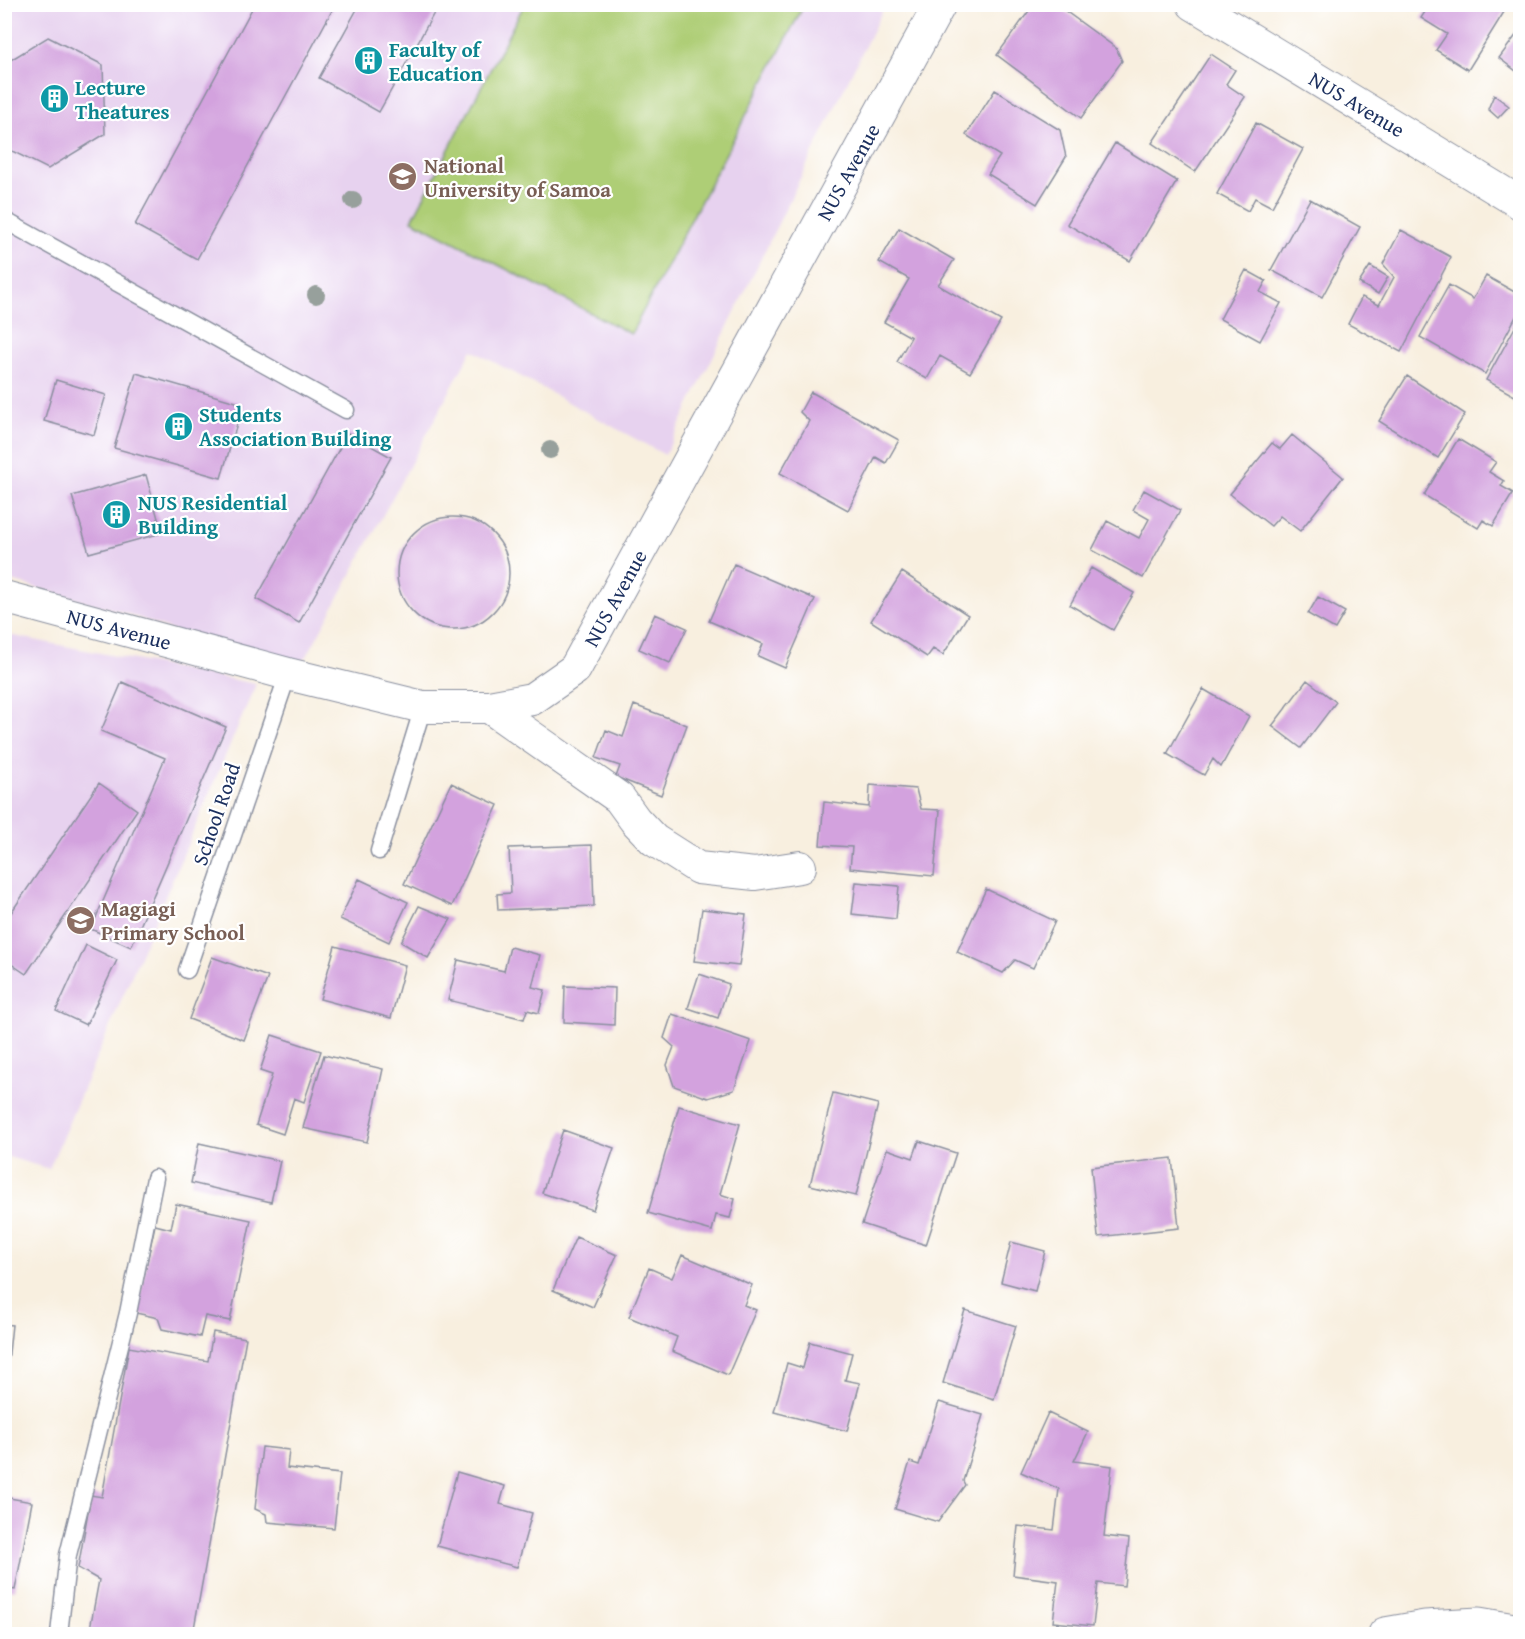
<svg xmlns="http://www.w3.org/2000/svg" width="1525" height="1639" font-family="'Gentium Book Plus',serif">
<rect width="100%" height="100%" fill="#fff"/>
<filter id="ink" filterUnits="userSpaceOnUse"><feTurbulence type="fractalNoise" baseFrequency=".0167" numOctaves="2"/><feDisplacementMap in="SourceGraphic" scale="12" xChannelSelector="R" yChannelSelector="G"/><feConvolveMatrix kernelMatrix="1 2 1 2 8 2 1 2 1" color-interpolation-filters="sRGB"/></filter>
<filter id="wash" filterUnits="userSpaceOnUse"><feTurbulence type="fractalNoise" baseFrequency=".008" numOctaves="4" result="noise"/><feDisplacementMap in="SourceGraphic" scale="24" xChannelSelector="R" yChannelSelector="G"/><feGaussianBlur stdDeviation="1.35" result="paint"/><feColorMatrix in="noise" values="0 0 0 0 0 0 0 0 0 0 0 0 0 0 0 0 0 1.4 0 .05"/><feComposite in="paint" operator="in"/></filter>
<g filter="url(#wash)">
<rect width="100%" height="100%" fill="#f8efdf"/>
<path fill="#e7d2ef" d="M4,5H885L665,455L472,350L307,656L288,674L123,612L5,579Z
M4,634L256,684L49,1169L5,1156Z"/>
<path fill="#aece76" stroke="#647e6a" stroke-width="1.5" d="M524,5H804L631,334L412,220Z"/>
<g id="blocks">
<path fill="#d3a2de" d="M360,4H439L379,112L319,78Z
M1034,4H1049L1061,8L1116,48L1122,61L1081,118L997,55Z
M1430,4H1509L1468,70L1436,50L1447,34L1421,18Z
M254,5H335L197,259L135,225Z
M1520,30V74L1499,58Z
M48,37L103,65L105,134L48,169L4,147V64Z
M1211,54L1235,70L1226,84L1245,97L1195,172L1152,143Z
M995,90L1060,130L1066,157L1037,204L988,174L1000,156L966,135Z
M1494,95L1509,106L1498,118L1488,109Z
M1256,123L1303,149L1272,207L1255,198L1248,211L1217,194Z
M1115,143L1177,181L1130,261L1067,224Z
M1310,199L1360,227L1322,297L1271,270Z
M899,228L954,260L938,285L1001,321L970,373L940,356L927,379L897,362L911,337L884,322L909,279L879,262Z
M1401,230L1451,257L1401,352L1348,324L1362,297L1379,305L1394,277L1383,264Z
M1370,266L1388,277L1378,294L1359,283Z
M1246,270L1266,281L1260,292L1281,303L1260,341L1220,319Z
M1486,276L1520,295V309L1485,374L1420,337L1449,285L1473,299Z
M1520,318V399L1486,380Z
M136,373L243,404L221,478L114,448Z
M1407,376L1465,414L1438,458L1379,421Z
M56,380L106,395L94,435L44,421Z
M811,392L899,440L886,463L876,457L848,510L780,473L809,421L800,412Z
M348,433L391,457L299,623L256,599Z
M1292,435L1343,477L1300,531L1280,516L1271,526L1230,494L1272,443L1280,449Z
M1458,439L1496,462L1489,472L1504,481L1501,486L1513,493L1493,526L1483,520L1478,528L1424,495Z
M146,475L162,533L89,553L72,496Z
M1144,490L1180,510L1143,578L1092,550L1107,521L1139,538L1149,519L1133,510Z
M397 573a56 56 0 1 1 112 0a56 56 0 1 1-112 0Z
M734,564L815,599L785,668L758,656L763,644L709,621Z
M1091,568L1134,593L1113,630L1070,605Z
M902,572L968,615L943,655L933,649L927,657L871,621Z
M1318,597L1345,612L1335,629L1308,614Z
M655,614L687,628L670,663L639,649Z
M1307,680L1336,702L1301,748L1272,726Z
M122,682L226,727L131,947L91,929L165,758L101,731Z
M1203,689L1249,716L1221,767L1213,759L1204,775L1167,754Z
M634,705L687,725L661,795L616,777L620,766L596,758L606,730L623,737Z
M99,783L137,810L26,974L4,959V923Z
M451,783L498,805L452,906L404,884Z
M870,785L916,789L921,809L940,810L934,876L850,868L852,847L820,845L824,802L869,807Z
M592,845L594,906L498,910L497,894L511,893L509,848Z
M359,879L408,902L389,942L340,919Z
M856,882L899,886L896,919L852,914Z
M986,889L1055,921L1033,968L1015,960L1003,973L957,952Z
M419,906L451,919L428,958L401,942Z
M702,909L746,914L739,966L694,961Z
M86,945L117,960L86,1025L56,1011Z
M335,946L405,965L391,1018L320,999Z
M510,947L540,955L532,987L545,990L539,1013L527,1010L524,1019L448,1000L458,960L504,971Z
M212,957L268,977L244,1040L189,1019Z
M699,974L729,984L718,1018L688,1008Z
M565,986L615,988L614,1025L564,1022Z
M672,1014L751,1041L734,1090L708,1098L674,1086L667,1065L674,1047L664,1038Z
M272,1035L321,1051L304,1102L294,1098L283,1134L256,1125L272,1075L260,1071Z
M324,1055L383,1069L367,1142L303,1128Z
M833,1093L878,1104L856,1196L810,1185Z
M679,1106L740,1124L720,1194L735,1199L730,1218L716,1215L712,1231L648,1213Z
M563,1130L614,1148L593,1210L542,1193Z
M919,1141L956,1153L926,1245L862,1224L887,1149L913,1158Z
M199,1143L280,1161L271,1202L191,1183Z
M1172,1158L1179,1228L1098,1237L1091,1167Z
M176,1204L251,1220L230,1321L205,1316L200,1337L162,1329L158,1318L136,1313L155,1225L171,1229Z
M576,1237L617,1255L593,1307L553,1290Z
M1011,1242L1045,1251L1035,1291L1001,1282Z
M682,1255L752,1285L744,1305L756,1310L728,1375L672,1351L677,1337L629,1317L649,1268L672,1278Z
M965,1310L1016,1326L994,1399L943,1383Z
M4,1324L12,1325L6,1381H4Z
M213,1332L246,1338L193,1634H89L99,1580L78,1568L91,1495L102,1497L129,1347L208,1361Z
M810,1342L852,1353L845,1380L860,1383L847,1431L774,1412L787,1363L803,1368Z
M939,1402L983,1415L963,1481L965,1485L938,1522L895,1509L910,1462L919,1465Z
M1048,1413L1088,1432L1074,1461L1112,1466L1104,1536L1129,1539L1124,1586L1098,1583L1093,1626L1053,1622L1058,1581L1013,1575L1018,1526L1054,1530L1059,1489L1021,1472Z
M262,1447L289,1450L287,1468L340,1474L334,1528L267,1522L266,1514L255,1509Z
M457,1472L505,1486L500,1504L532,1513L517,1567L437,1546Z
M4,1497L32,1502L15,1590L4,1588Z"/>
</g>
</g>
<g filter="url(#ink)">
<use href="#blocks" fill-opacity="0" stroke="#8a8f9e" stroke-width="1.5"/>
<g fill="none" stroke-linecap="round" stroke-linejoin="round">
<defs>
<path id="lane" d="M4,220L346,410
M379,851L423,707
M187,970L288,674
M59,1634L68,1555L128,1313L155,1178"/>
<path id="street" d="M1193,4L1520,203
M4,597L288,674L423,707H489L532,699L575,669L940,4
M489,707L619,798L635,820L654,840L698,868L755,874L800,867"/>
<path id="secondary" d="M1385,1634L1425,1627L1479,1624L1520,1631"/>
</defs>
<use href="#lane" stroke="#8a8f9e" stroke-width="19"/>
<use href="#street" stroke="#8a8f9e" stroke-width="34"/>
<use href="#secondary" stroke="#8a8f9e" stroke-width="35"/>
<use href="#lane" stroke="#fff" stroke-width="16"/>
<use href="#street" stroke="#fff" stroke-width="32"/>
<use href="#secondary" stroke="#fff" stroke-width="33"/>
</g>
<g fill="#97a09c">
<circle cx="353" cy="200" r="9"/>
<circle cx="316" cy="295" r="9"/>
<circle cx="550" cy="450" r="9"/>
</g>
</g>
<defs>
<symbol id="building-disc" viewBox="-11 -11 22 22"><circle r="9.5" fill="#0f9aa8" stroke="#fff"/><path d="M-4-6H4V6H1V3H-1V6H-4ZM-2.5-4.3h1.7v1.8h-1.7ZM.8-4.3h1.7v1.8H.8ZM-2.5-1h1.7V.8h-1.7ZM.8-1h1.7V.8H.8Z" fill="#fff"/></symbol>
<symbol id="university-disc" viewBox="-11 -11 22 22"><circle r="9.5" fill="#8d6e63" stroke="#fff"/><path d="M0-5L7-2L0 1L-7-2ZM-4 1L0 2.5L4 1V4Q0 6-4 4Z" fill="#fff"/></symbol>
<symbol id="school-disc" viewBox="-11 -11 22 22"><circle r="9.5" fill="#8d6e63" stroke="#fff"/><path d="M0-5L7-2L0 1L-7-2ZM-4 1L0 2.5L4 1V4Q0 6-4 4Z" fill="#fff"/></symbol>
</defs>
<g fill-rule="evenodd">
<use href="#building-disc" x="352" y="44" width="33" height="33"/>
<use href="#building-disc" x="38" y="82" width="33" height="33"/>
<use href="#university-disc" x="386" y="160" width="33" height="33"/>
<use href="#building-disc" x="162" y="410" width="33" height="33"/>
<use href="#building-disc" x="100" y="498" width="33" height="33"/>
<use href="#school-disc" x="64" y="904" width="33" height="33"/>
</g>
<g text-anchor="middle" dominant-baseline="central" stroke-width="4.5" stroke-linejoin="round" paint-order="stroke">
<g font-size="21" font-weight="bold" fill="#0d838f" stroke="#fff" text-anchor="start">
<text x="389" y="49">Faculty of<tspan x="389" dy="24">Education</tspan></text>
<text x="75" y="87">Lecture<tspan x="75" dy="24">Theatures</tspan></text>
<text x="199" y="414">Students<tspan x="199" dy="24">Association Building</tspan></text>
<text x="138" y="502">NUS Residential<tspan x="138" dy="24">Building</tspan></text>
</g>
<g font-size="21" fill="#1b2f5e" stroke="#fff">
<text transform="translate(1357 104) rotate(31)">NUS Avenue</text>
<text transform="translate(848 172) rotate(-61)">NUS Avenue</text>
<text transform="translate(615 598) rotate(-61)">NUS Avenue</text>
<text transform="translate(119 629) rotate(15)">NUS Avenue</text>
<text transform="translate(216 814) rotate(-71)">School Road</text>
</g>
<g font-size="21" font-weight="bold" fill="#785e54" stroke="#fff" text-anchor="start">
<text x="424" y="165">National<tspan x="424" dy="24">University of Samoa</tspan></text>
<text x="101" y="908">Magiagi<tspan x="101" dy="24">Primary School</tspan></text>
</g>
</g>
<rect width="1525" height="1639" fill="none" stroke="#fff" stroke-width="24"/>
</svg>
